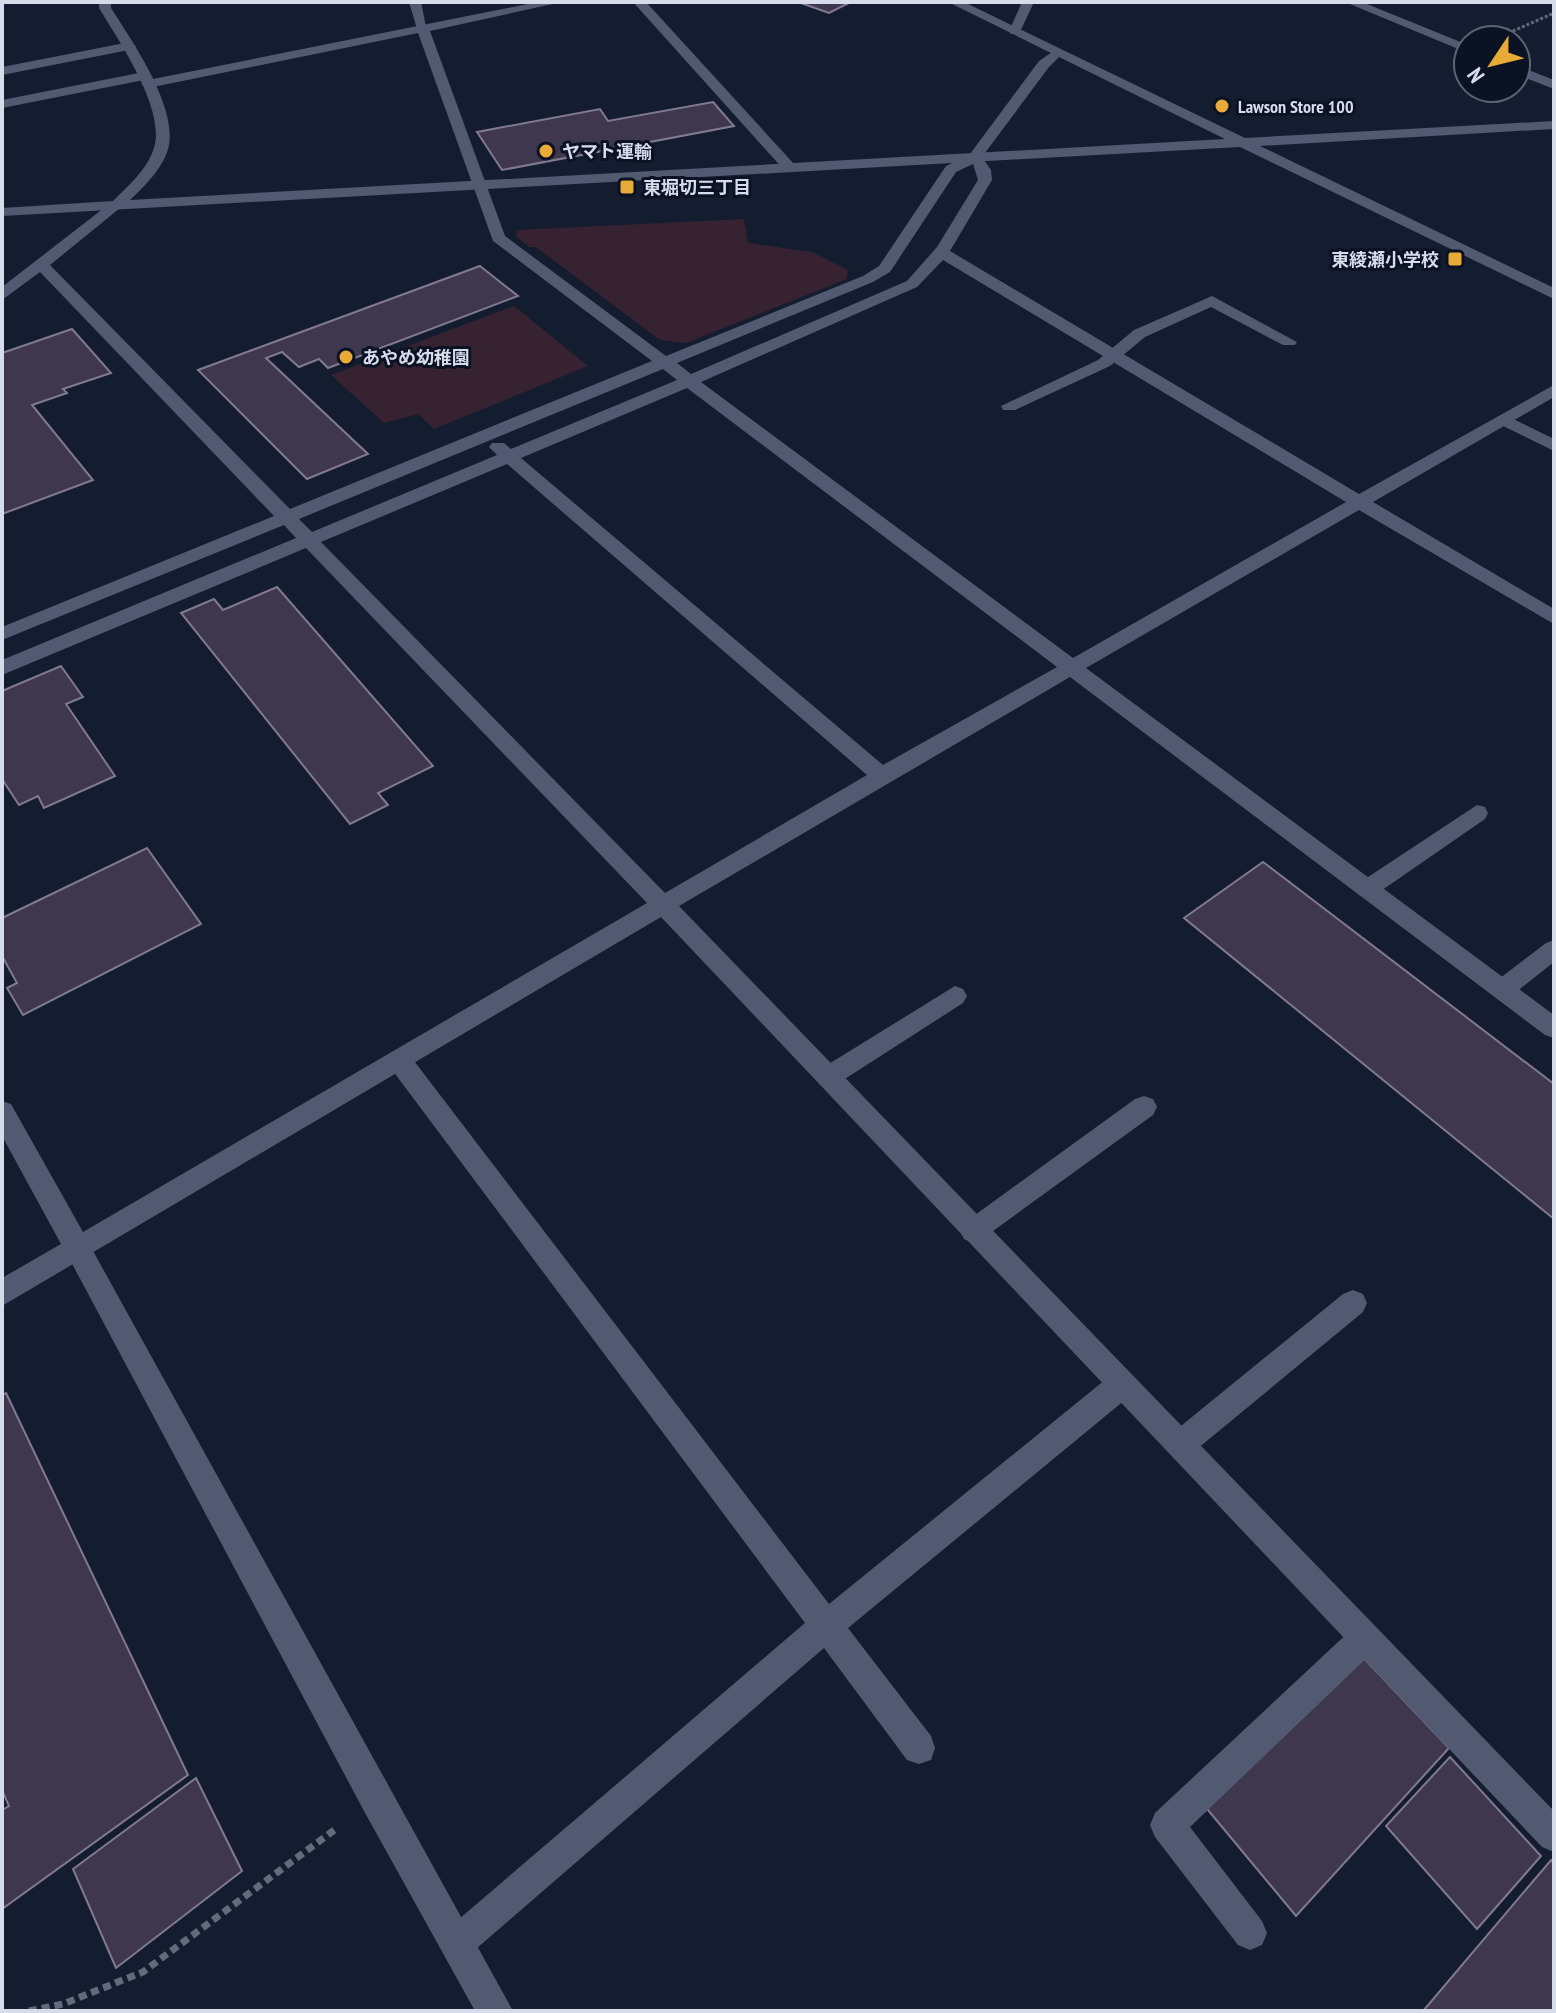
<svg xmlns="http://www.w3.org/2000/svg" width="1556" height="2013" font-family="'PT Sans Narrow','Noto Sans JP',sans-serif">
<rect width="100%" height="100%" fill="#141c2f"/>
<path fill="#372232" d="M744,219L748,243L812,252L848,270L847,279L686,343L660,340L536,247H529L516,236L517,230Z
M514,306L588,366L434,429L418,414L384,423L331,375Z"/>
<path fill="#3f374d" stroke="#817991" stroke-width="2" d="M798,2H848L849,3L829,13Z
M713,102L734,126L502,170L477,132L600,109L608,121Z
M480,266L518,296L328,368L319,359L299,367L282,352L266,358L368,454L307,479L198,370Z
M72,329L111,373L63,389L67,393L32,405L93,480L2,514V353Z
M277,587L433,766L378,793L388,805L350,824L181,613L214,599L223,610Z
M61,666L83,697L66,704L115,776L44,808L38,796L19,805L2,779V691Z
M147,848L201,924L23,1015L7,988L17,983L2,956V918Z
M1263,862L1554,1084V1219L1184,918Z
M6,1393L188,1775L2,1909V1810L9,1806L2,1790V1395Z
M1360,1654L1449,1748L1296,1916L1203,1804Z
M1450,1757L1541,1856L1477,1929L1386,1826Z
M196,1778L242,1871L116,1968L73,1869Z
M1551,1860L1554,1864V2011H1423Z"/>
<g fill="none" stroke-linecap="round" stroke-linejoin="round">
<path stroke="#636a7b" stroke-width="3" stroke-dasharray="3 2" stroke-linecap="butt" d="M1499,37L1554,13"/>
<path stroke="#636a7b" stroke-width="7" stroke-dasharray="8 5" stroke-linecap="butt" d="M29,2011L63,2004L143,1972L337,1828"/>
<path fill="#515a71" fill-rule="evenodd" d="M409,2H421L427,32L417,29Z
M633,2H646L795,165V171H785Z
M144,72L150,76L149,79L2,108V100Z
M1212,296L1297,342L1295,345H1283L1211,307L1145,337L1110,366L1015,410H1003L1001,406L1098,360L1134,330Z
M1503,414L1554,439V451L1497,423L1494,419Z
M1477,805L1485,807L1488,813L1485,819L1375,895L1367,898L1359,895L1356,889L1359,883Z
M1554,940V962L1511,996L1503,999L1495,996L1491,989L1495,982L1546,943Z
M955,986L963,989L967,996L963,1003L837,1084L828,1087L819,1084L816,1077L819,1070Z
M399,1050L408,1053L829,1604L1111,1375L1121,1371L1131,1375L1135,1385L1131,1395L848,1628L931,1736L935,1748L931,1760L919,1764L907,1760L824,1648L469,1955L457,1961L445,1955L439,1943L445,1931L805,1623L390,1067L387,1060L390,1053Z
M1144,1096L1153,1099L1157,1107L1153,1115L982,1239L973,1243L964,1239L960,1231L964,1223L1135,1099Z
M1353,1290L1363,1294L1367,1303L1363,1312L1191,1454L1181,1458L1171,1454L1166,1444L1171,1434L1343,1294Z
M1364,1623L1375,1628L1380,1639L1375,1650L1190,1827L1262,1921L1267,1933L1262,1945L1250,1950L1238,1945L1155,1837L1150,1825L1155,1813L1353,1628Z"/>
<path fill="#515a71" fill-rule="evenodd" d="M538,2H562L430,31L505,236L666,356L863,276L879,266L946,166L970,154L1039,61L1058,48L1064,52L1049,67L982,157L991,170L992,180L950,251L1359,494L1554,385V397L1373,502L1554,609V624L1359,510L1086,668L1554,1015V1038L1545,1035L1070,677L679,906L1554,1811V1852L1542,1847L661,917L2,1306V1278L61,1244L2,1136V1101L11,1104L83,1232L647,903L306,548L2,675V660L296,538L284,525L2,640V627L274,516L40,272L2,300V287L113,201H123L125,204L50,265L290,509L652,361L493,241L418,33L148,88L141,84L148,80ZM973,164L978,180L937,247L907,281L691,374L677,363L873,282L890,272L956,172ZM943,260L1346,502L1073,658L701,382L917,287ZM663,369L677,380L511,449L504,443H492L489,447L497,455L312,532L299,519ZM687,388L1057,667L883,765L521,458ZM507,464L867,775L665,893L321,542Z
M1022,2H1034L1019,34H1011L1009,31Z
M1345,2H1362L1468,45V53Z
M130,42L136,46L134,49L2,75V67Z
M1516,65L1554,80V89L1516,74Z"/>
<path fill="#515a71" fill-rule="evenodd" d="M99,2H111V8C132,41 176,104 169,145C165,166 145,186 130,200L1225,139L948,2H964L1245,138L1554,121V129L1260,146L1554,288V299L1240,147L2,216V208L113,201C128,186 147,170 154,148C166,109 119,41 99,8Z
M78,1237L87,1240L513,2011H475L364,1811L69,1258L65,1249L69,1240Z"/>
</g>
<g fill="#e8ab37" stroke="#0b1224" stroke-width="3">
<circle cx="1222" cy="106" r="8"/>
<circle cx="546" cy="151" r="8"/>
<rect x="619" y="179" width="16" height="16" rx="4"/>
<rect x="1447" y="251" width="16" height="16" rx="4"/>
<circle cx="346" cy="357" r="8"/>
</g>
<g text-anchor="middle" dominant-baseline="central" stroke-width="6" stroke-linejoin="round" paint-order="stroke">
<g font-size="18" font-weight="bold" fill="#d6dce9" stroke="#0b1224" text-anchor="start">
<text x="1238" y="106">Lawson Store 100</text>
<text x="562" y="151">ヤマト運輸</text>
<text x="643" y="187">東堀切三丁目</text>
<text x="1439" y="259" text-anchor="end">東綾瀬小学校</text>
<text x="362" y="357">あやめ幼稚園</text>
</g>
</g>
<rect width="1556" height="2013" fill="none" stroke="#d6dce9" stroke-width="8"/>
<g transform="translate(1492 64) rotate(235)"><circle r="38" fill="#0b1224" stroke="#5c6373" stroke-width="2"/>
<path d="M0-6L14 30L0 20L-14 30Z" fill="#e8ab37"/>
<text y="-12" font-size="22" font-weight="bold" text-anchor="middle" fill="#d6dce9">N</text>
</g>
</svg>
